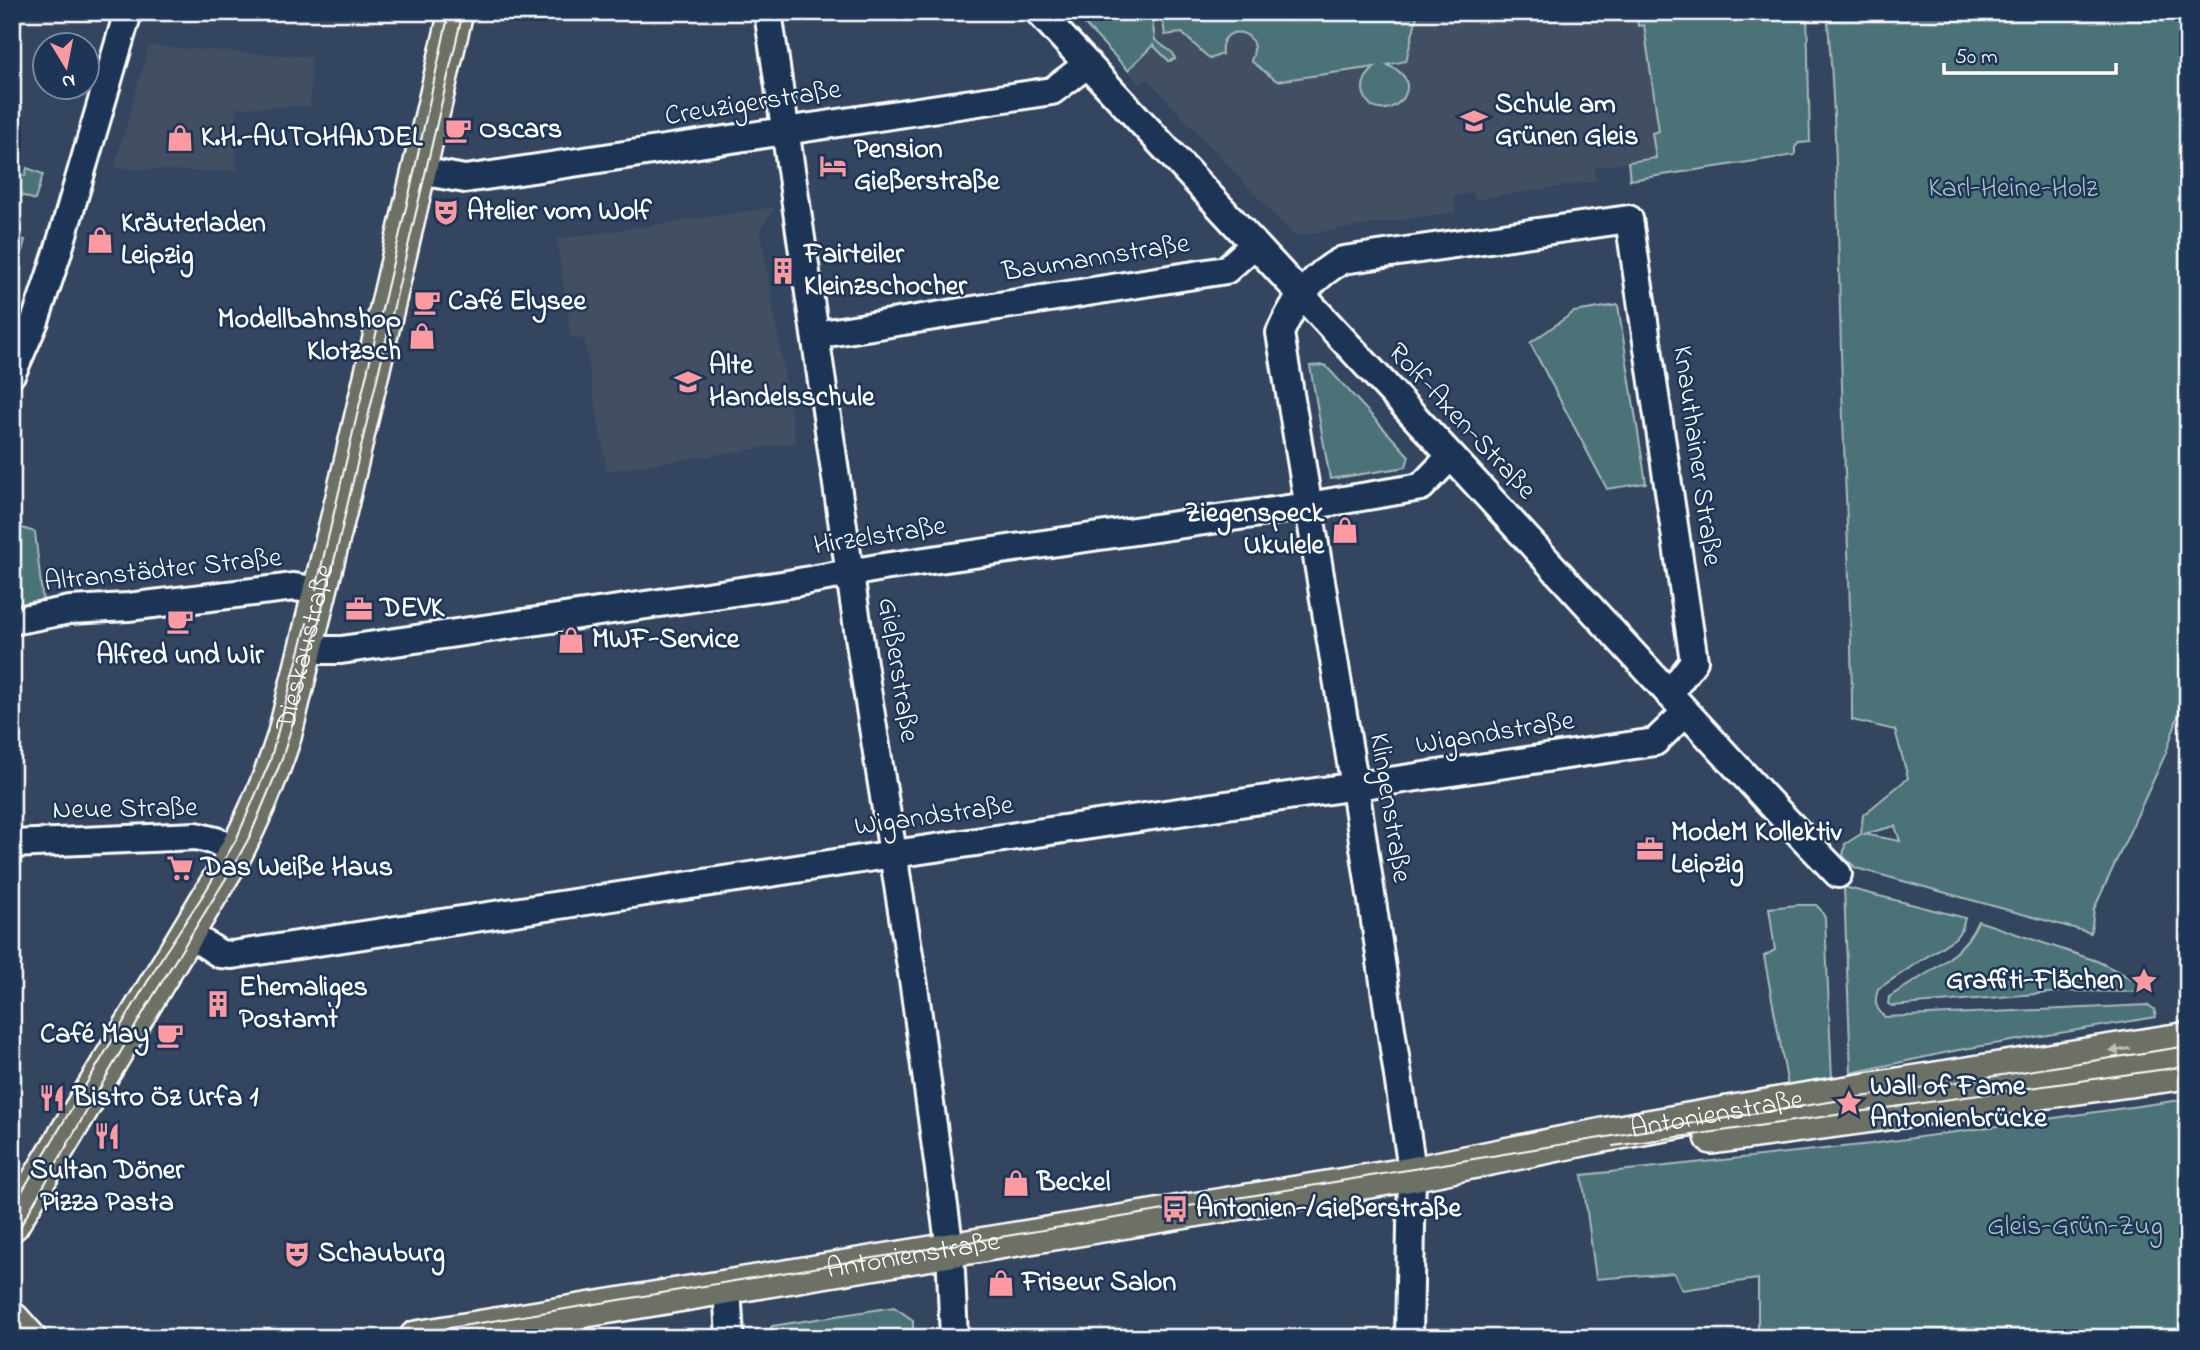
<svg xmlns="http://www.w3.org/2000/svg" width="2200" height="1350" font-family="'Indie Flower',sans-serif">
<rect width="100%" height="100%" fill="#33455f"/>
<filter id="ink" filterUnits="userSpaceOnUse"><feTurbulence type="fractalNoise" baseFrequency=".0143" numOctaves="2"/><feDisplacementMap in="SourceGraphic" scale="14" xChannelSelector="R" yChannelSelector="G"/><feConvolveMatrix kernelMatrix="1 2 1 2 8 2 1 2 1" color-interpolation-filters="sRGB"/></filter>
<g filter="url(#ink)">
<path fill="#425064" d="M1130,12H1749L1766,143L1595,167L1596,181L1475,200L1473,193L1454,196L1455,212L1294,236L1148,80L1141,85L1103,45L1130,15Z
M149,46L312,57L310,106L236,108L237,170L217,172L114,168Z
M775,207L760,230L796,443L607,471L584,339L571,338L557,239Z"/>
<path fill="#4c7377" stroke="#a6b9bb" stroke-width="2" fill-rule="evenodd" d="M1073,12H1151L1155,40L1173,53L1175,59L1169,61L1153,45L1128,70Z
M1189,12H1418L1406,61L1387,65C1438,85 1377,134 1364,94C1360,82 1368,74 1375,67L1277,81L1251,61C1266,28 1218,21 1222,54L1210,59L1182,33L1165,35L1162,16Z
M1636,12H1807L1810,142L1799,143L1795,147V155L1630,180L1628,162L1656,158L1652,133L1659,131L1644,25L1638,26Z
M1827,12H2188V685L2166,753L2094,909L2091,933L1856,868L1843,856L1845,844L1861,834L1863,815L1908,778L1895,730L1852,720C1852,608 1845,496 1842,385C1838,260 1838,136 1827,12ZM1895,826L1900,841L1863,834H1864Z
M12,104L22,106L12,143Z
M27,168L43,174L35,200L16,193L12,204V173L25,176Z
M12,238L25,240L17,270L12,269Z
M1618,305L1646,483L1607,489L1530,343L1574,312Z
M1325,365L1409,456L1406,467L1330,479L1310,366Z
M12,525L35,532L43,603L12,606Z
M1844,887L1965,918L1962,929L1955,938L1878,989C1874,1002 1875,1008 1885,1017L2148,1005L2154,1009L2156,1017L1958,1050L1851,1073Z
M1797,905H1816L1821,910L1825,918L1832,1079L1788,1086L1764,956L1775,950L1769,908Z
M1978,921L2097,961L2143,984L2140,992L2073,991L1892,1006L1888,1004L1889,997C1921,976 1963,958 1978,921Z
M2188,1099V1338H1758V1279L1682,1290L1674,1273L1596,1279L1582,1175L1871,1144Z
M894,1307L913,1320V1338H765L772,1326Z"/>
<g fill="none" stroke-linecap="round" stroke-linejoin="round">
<defs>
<path id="minor" d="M768,12L865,677L914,986L950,1250L954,1338
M1039,12L1451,456L1767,800L1838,874
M420,171L465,179L1052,91L1088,64
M815,335L1226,270L1254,245
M12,373L35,321L57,255L128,12
M12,621L70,610L128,607L294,587L320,591
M307,647L319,650H341L788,584L883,567L1308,506L1421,487L1451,456
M12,844L196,836L216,841L236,852
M186,932L220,954L232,955L894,854L1655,742L1686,712
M727,1287L730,1338
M1409,1338L1412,1170L1355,787L1280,333C1293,303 1313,275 1343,260L1629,219L1694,661L1669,694"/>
<g id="major">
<path d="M1712,1137L2188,1072"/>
<path id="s1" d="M12,1224L236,852C255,815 271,777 284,737L342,501L456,12"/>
<path d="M12,1319L29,1338"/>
<path id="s2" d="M416,1338L1412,1174L1603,1135L1785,1103L2188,1039"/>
</g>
</defs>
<use href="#minor" stroke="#fff" stroke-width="32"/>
<use href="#major" stroke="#fff" stroke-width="38"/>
<use href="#minor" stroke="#1d3557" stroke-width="26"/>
<use href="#major" stroke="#6c7065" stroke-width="33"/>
<path stroke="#fff" stroke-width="2" d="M316,589L412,182L449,12
M1613,1146L2188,1066
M12,1208L164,954L205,892L236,840L270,761L307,623
M12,1241L147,1006L233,867L250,836L282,759L297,708L338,545L463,12
M389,1338L1643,1131L2188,1046"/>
</g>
<defs><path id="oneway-solid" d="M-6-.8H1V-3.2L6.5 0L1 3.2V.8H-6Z" transform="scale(1.75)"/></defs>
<use fill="#bdbfba" href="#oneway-solid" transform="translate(2120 1050) rotate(171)"/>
</g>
<defs>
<symbol id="school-bare" viewBox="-9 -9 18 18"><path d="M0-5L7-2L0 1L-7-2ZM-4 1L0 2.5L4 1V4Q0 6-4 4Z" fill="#ff9aa2" stroke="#1d3557" stroke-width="2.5" paint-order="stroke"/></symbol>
<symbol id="cafe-bare" viewBox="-9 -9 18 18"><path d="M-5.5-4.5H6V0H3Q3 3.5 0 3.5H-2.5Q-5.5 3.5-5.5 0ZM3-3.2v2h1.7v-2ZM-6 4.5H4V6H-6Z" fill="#ff9aa2" stroke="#1d3557" stroke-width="2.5" paint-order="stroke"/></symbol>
<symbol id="shop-bare" viewBox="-9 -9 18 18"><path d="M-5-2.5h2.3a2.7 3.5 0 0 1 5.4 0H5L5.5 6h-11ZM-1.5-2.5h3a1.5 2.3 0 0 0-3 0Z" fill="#ff9aa2" stroke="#1d3557" stroke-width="2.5" paint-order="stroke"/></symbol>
<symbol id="hotel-bare" viewBox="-9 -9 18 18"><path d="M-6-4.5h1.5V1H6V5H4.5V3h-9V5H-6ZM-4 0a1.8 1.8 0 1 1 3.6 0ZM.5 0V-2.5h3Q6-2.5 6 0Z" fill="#ff9aa2" stroke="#1d3557" stroke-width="2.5" paint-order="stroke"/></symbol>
<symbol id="theatre-bare" viewBox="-9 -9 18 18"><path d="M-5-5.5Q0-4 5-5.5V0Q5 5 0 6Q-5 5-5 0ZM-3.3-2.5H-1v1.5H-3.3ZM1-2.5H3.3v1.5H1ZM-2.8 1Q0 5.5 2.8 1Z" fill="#ff9aa2" stroke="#1d3557" stroke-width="2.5" paint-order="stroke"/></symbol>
<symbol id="building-bare" viewBox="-9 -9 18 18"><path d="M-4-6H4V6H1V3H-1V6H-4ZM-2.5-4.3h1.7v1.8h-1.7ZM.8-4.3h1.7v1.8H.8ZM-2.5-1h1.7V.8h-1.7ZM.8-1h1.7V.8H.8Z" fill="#ff9aa2" stroke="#1d3557" stroke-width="2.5" paint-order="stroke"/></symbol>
<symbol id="office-bare" viewBox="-9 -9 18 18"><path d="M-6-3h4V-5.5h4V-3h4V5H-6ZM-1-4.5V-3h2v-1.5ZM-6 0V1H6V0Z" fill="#ff9aa2" stroke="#1d3557" stroke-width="2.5" paint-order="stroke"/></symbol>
<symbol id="supermarket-bare" viewBox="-9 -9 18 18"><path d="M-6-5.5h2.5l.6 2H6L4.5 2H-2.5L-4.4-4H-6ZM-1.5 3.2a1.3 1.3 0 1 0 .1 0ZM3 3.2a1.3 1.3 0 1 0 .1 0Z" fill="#ff9aa2" stroke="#1d3557" stroke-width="2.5" paint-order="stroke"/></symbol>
<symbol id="sight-bare" viewBox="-9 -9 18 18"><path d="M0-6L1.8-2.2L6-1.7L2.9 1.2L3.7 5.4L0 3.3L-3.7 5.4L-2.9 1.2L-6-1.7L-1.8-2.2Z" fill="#ff9aa2" stroke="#1d3557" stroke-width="2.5" paint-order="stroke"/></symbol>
<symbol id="restaurant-bare" viewBox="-9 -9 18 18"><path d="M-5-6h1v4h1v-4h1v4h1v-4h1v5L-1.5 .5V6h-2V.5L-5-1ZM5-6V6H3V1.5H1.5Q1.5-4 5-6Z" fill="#ff9aa2" stroke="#1d3557" stroke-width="2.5" paint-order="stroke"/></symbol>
<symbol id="bus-bare" viewBox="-9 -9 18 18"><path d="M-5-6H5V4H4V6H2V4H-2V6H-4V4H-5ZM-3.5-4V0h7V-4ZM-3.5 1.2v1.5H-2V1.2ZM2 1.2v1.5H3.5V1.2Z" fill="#ff9aa2" stroke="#1d3557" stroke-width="2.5" paint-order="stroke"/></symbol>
</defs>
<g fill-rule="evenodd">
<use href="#school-bare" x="1455" y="102" width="38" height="38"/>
<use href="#cafe-bare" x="439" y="111" width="38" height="38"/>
<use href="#shop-bare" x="161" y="119" width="38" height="38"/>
<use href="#hotel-bare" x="814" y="147" width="38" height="38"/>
<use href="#theatre-bare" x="427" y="193" width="38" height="38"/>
<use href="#shop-bare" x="81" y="221" width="38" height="38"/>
<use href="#building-bare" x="764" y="252" width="38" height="38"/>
<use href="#cafe-bare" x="408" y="283" width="38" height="38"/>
<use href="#shop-bare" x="403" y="317" width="38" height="38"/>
<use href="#school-bare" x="669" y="363" width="38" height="38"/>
<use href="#shop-bare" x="1326" y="511" width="38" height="38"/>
<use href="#office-bare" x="340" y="590" width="38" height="38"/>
<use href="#cafe-bare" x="161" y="602" width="38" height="38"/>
<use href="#shop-bare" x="552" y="621" width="38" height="38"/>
<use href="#office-bare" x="1631" y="830" width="38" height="38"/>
<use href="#supermarket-bare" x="161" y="849" width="38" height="38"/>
<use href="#sight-bare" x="2125" y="962" width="38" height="38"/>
<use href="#building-bare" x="199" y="985" width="38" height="38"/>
<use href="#cafe-bare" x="151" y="1016" width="38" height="38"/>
<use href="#restaurant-bare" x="33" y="1079" width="38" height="38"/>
<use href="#sight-bare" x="1830" y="1084" width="38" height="38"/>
<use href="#restaurant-bare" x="88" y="1117" width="38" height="38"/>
<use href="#shop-bare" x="997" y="1164" width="38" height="38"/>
<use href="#bus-bare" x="1156" y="1190" width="38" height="38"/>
<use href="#theatre-bare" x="278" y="1235" width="38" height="38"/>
<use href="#shop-bare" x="982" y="1264" width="38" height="38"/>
</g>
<g text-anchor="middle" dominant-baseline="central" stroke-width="5" stroke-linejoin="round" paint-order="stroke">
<g font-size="28" fill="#fff" stroke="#1d3557">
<text transform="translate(753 104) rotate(-9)">Creuzigerstraße</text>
<text transform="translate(1096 259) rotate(-9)">Baumannstraße</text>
<text transform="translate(1461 422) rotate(47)">Rolf-Axen-Straße</text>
<text transform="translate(1696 456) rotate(82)">Knauthainer Straße</text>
<text transform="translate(880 537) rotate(-9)">Hirzelstraße</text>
<text transform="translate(163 571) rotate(-6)">Altranstädter Straße</text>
<text stroke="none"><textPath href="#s1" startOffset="651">Dieskaustraße</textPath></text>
<text transform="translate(897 670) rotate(81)">Gießerstraße</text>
<text transform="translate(1495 734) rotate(-9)">Wigandstraße</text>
<text transform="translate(1389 808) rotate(81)">Klingenstraße</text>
<text transform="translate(125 810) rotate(-1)">Neue Straße</text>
<text transform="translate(934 817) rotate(-8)">Wigandstraße</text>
<text stroke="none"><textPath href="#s2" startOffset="1320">Antonienstraße</textPath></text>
<text stroke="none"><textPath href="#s2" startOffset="504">Antonienstraße</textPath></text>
</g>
<g font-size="28" font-weight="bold" fill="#fff" stroke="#1d3557" text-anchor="start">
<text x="1495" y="105">Schule am<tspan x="1495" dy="32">Grünen Gleis</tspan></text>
<text x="479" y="130">Oscars</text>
<text x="201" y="138">K.H.-AUTOHANDEL</text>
<text x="854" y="150">Pension<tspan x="854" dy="32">Gießerstraße</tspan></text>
<text x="467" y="212">Atelier vom Wolf</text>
<text x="121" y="224">Kräuterladen<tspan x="121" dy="32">Leipzig</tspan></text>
<text x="804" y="255">Fairteiler<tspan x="804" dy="32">Kleinzschocher</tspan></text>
<text x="448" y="302">Café Elysee</text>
<text x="401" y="320" text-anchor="end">Modellbahnshop<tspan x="401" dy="32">Klotzsch</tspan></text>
<text x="709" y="366">Alte<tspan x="709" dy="32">Handelsschule</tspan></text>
<text x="1324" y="514" text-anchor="end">Ziegenspeck<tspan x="1324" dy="32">Ukulele</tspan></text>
<text x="380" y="609">DEVK</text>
<text x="592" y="640">MWF-Service</text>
<text x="180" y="656" text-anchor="middle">Alfred und Wir</text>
<text x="1671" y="833">ModeM Kollektiv<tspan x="1671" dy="32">Leipzig</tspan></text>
<text x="201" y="868">Das Weiße Haus</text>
<text x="2123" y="981" text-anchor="end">Graffiti-Flächen</text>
<text x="239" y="988">Ehemaliges<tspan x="239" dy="32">Postamt</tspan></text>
<text x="149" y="1035" text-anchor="end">Café May</text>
<text x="1870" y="1087">Wall of Fame<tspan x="1870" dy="32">Antonienbrücke</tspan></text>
<text x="73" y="1098">Bistro Öz Urfa 1</text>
<text x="107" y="1171" text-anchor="middle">Sultan Döner<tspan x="107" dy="32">Pizza Pasta</tspan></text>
<text x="1037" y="1183">Beckel</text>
<text x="1196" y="1209">Antonien-/Gießerstraße</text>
<text x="318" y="1254">Schauburg</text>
<text x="1022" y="1283">Friseur Salon</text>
</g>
<g font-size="28" fill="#aec0c2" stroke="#1d3557">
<text x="2013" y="189">Karl-Heine-Holz</text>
<text x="2075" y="1227">Gleis-Grün-Zug</text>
</g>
</g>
<rect width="2200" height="1350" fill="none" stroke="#1d3557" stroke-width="42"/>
<rect x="21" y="21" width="2158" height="1308" fill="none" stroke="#fff" stroke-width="2.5" filter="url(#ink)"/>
<g transform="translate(66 66) rotate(170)"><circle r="33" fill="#1d3557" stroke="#77869a" stroke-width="2"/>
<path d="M0-5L12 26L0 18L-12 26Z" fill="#ff9aa2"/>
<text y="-10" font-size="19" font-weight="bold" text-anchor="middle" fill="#ffffff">N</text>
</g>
<path d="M1944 63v10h172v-10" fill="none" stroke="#ffffff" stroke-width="3.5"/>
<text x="1955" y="63" font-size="21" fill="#ffffff" stroke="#1d3557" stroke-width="5" paint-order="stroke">50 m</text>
</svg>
